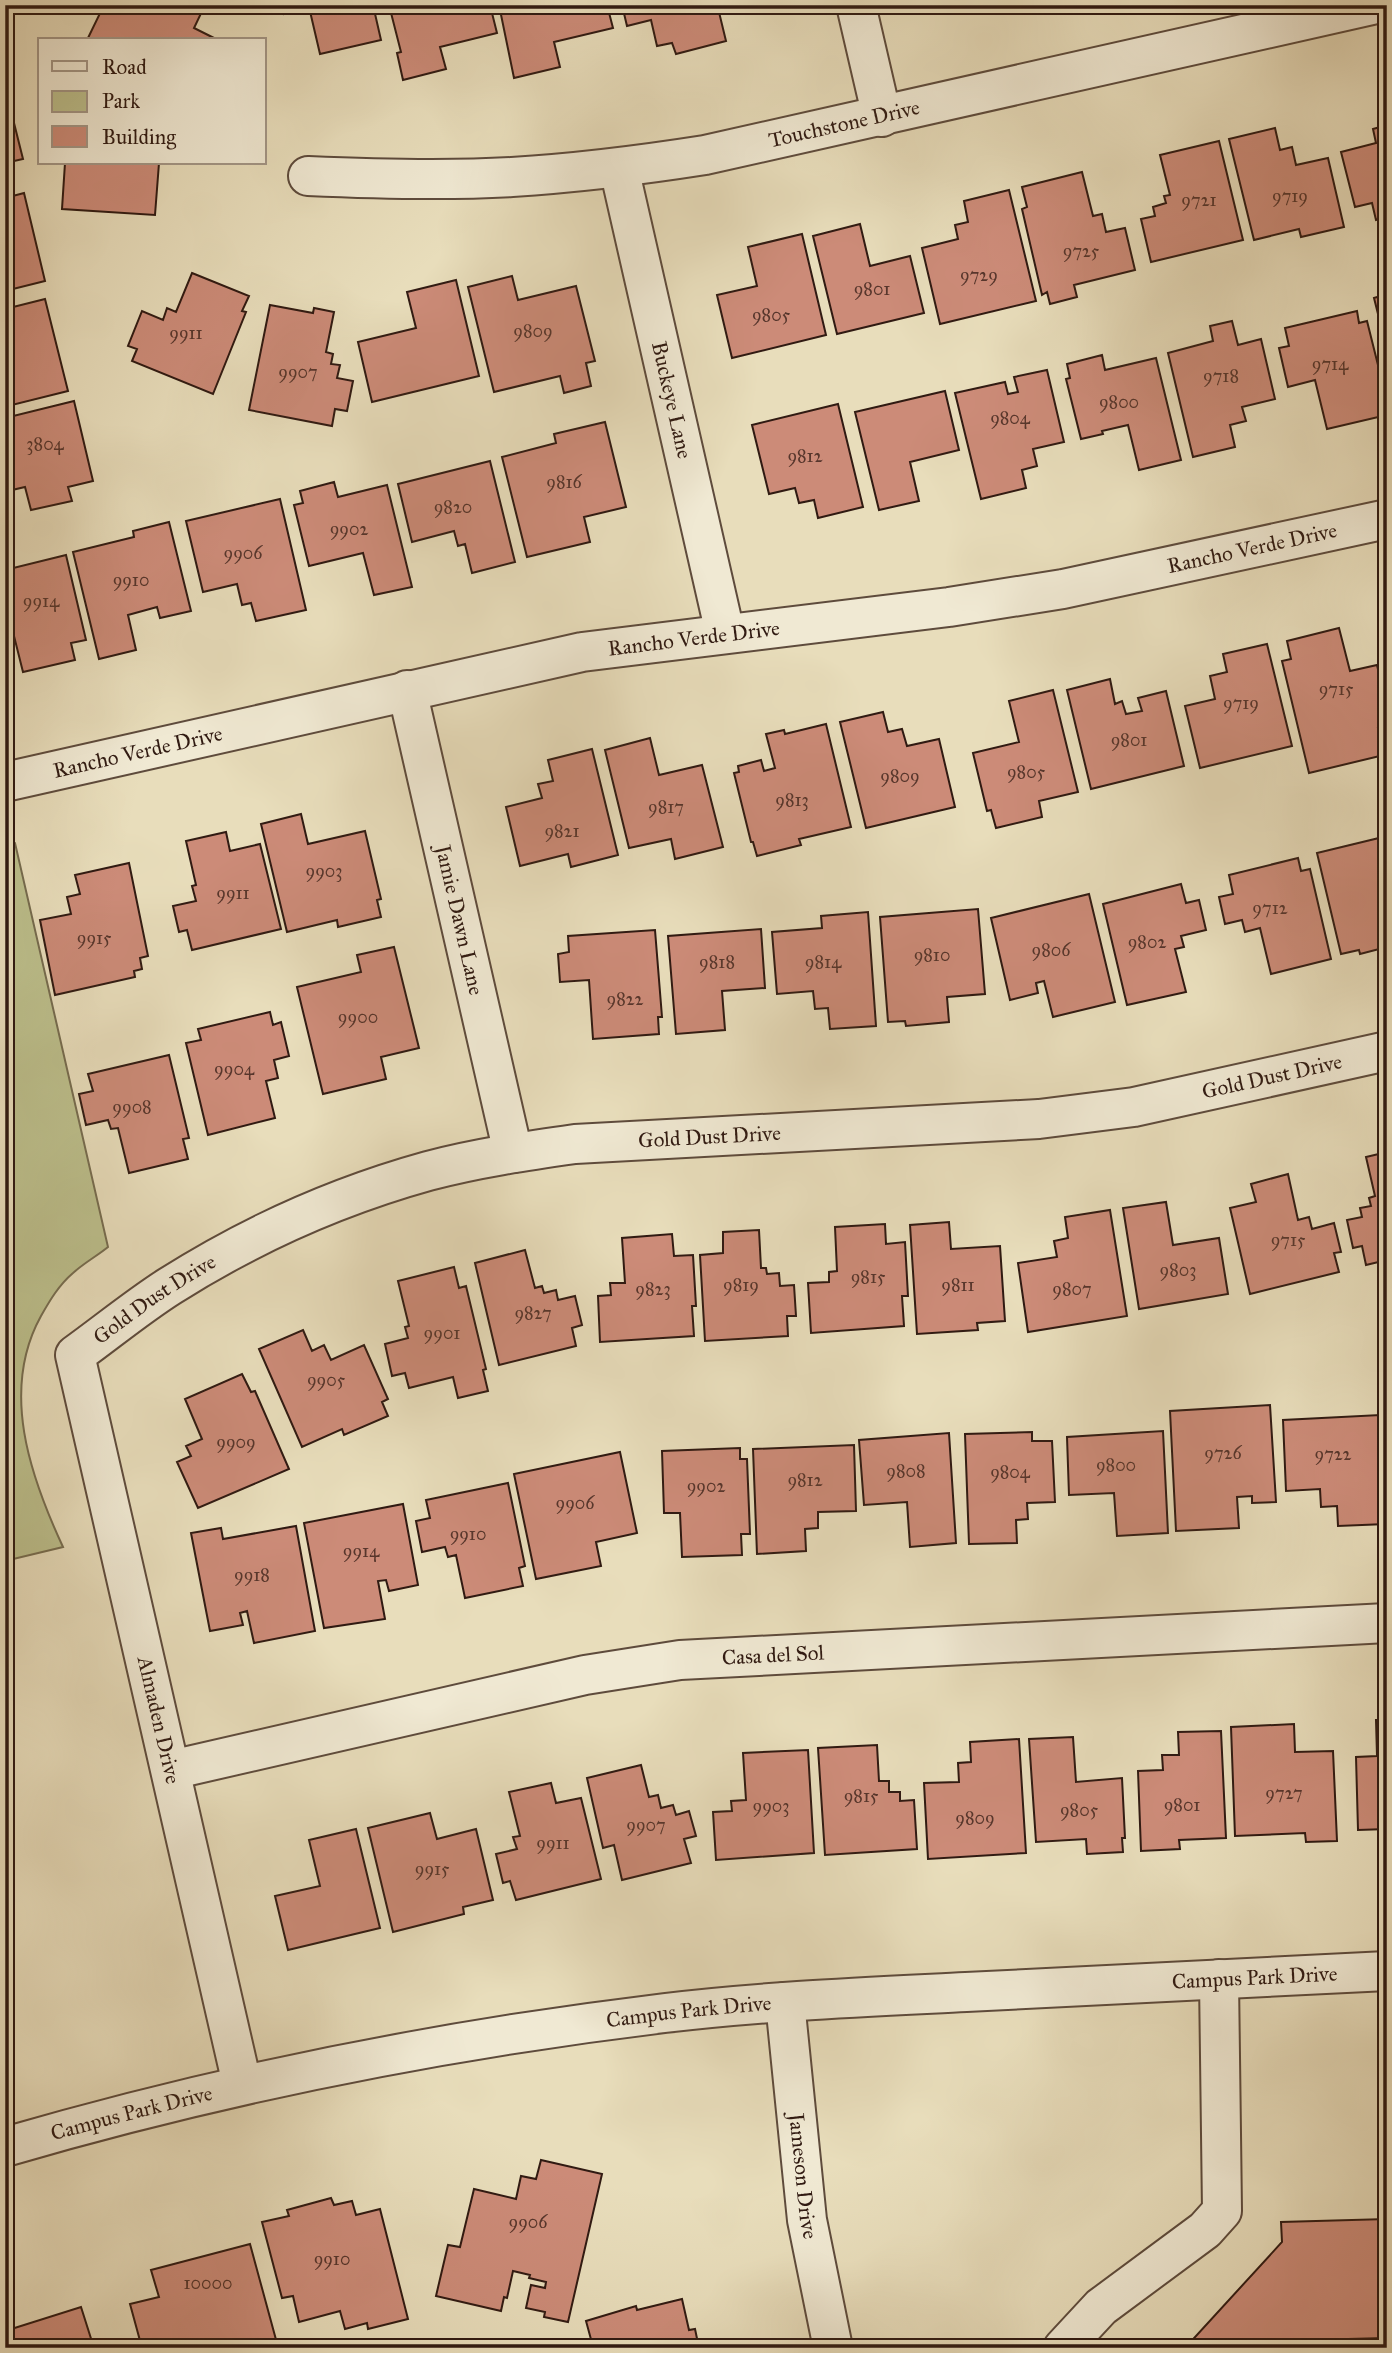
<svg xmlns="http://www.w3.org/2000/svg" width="1392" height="2353" font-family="'IM FELL Great Primer',serif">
<rect width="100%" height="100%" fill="#e8ddbb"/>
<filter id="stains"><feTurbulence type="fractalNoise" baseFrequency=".00286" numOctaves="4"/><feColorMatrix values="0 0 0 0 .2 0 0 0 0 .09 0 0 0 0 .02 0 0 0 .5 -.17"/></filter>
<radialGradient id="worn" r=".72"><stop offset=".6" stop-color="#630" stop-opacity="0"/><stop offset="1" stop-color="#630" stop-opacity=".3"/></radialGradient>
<path fill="#bcbf8c" stroke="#766c4f" stroke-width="2" d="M5,841L15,843L108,1247C97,1256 84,1263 73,1273C59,1285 50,1300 41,1316C0,1390 30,1476 63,1547L5,1561Z"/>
<path fill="#cc8b78" stroke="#301a12" stroke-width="2" d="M104,5H205L194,28L218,40H87Z
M282,5H373L381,40L320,54L309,7L284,14Z
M389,5H490L497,33L440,47L446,69L403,80L397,53L401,52Z
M499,5H607L613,28L554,42L560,67L514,78Z
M622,5H729L718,8L726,41L676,54L672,43L657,46L651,20L627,26Z
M5,87L23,159L5,163Z
M1387,125V217L1376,220L1372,203L1355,207L1341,152L1376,143L1373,129Z
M1275,128L1280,150L1292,147L1296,165L1328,158L1344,227L1301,237L1299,229L1254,240L1229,139Z
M1219,141L1243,240L1151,262L1141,219L1155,216L1153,207L1166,203L1164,196L1170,195L1160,155Z
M65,163H159L155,215L62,209Z
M1082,172L1093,216L1102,214L1106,232L1125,228L1135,270L1074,285L1077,297L1050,304L1047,292L1042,295L1022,209L1027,207L1022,187Z
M1009,190L1036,301L940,324L922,248L958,239L955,225L968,222L964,201Z
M24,193L45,281L5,291V198Z
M860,224L870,266L910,256L924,313L837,334L813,236Z
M802,234L826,335L732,358L717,295L757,286L748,247Z
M192,273L249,296L242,311L246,312L213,394L132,361L137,349L128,346L142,311L163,320L167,308L176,312Z
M512,276L518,300L576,286L595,361L586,363L591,386L564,393L560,376L494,392L468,287Z
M456,280L479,376L372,402L358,342L416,328L407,292Z
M1387,294V350L1374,298Z
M45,299L68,391L8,406L5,404V309Z
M270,305L313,313L314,308L334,312L326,352L333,354L331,364L340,365L337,378L353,381L347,411L335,409L332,426L249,410Z
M1357,311L1359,323L1367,321L1387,401V415L1327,429L1315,380L1288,387L1279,348L1289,346L1285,328Z
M1232,321L1238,345L1261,339L1275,399L1242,407L1246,421L1230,425L1235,447L1193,457L1168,353L1213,341L1210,326Z
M1102,355L1105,370L1156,358L1181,460L1139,470L1128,425L1102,431L1103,434L1081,439L1066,379L1070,378L1067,364Z
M1047,370L1064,442L1033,449L1037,466L1022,470L1026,488L981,499L955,393L1005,382L1008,394L1018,392L1014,377Z
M945,391L959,450L910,462L919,501L879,510L855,412Z
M74,401L93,481L68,487L72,501L31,510L25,487L12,490L5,471V418Z
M838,404L863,507L818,518L814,500L799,503L795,488L769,494L752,425Z
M605,422L626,507L584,517L590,542L527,557L502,457L556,443L554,434Z
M490,461L515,562L472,573L465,544L458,546L454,531L412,542L398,484Z
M334,482L338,497L387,485L412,587L374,595L363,553L309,566L294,505L303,503L300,491Z
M280,499L306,610L256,621L251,603L242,605L237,584L203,592L186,521Z
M169,522L191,611L160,618L157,607L128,615L136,650L99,659L73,552L134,537L133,531Z
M66,555L86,640L71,643L75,660L23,672L13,632L5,633V570Z
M1339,628L1350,671L1377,665L1387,707V726L1378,728L1384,755L1309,773L1282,661L1291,659L1287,641Z
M1267,644L1292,746L1200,768L1185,706L1215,699L1210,676L1227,672L1223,654Z
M1110,679L1115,704L1122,701L1126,714L1142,711L1138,698L1166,691L1184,766L1091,789L1067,690Z
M1053,690L1078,792L1039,801L1042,817L996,828L991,810L987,811L973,753L1019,742L1009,701Z
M883,712L888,732L902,729L907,746L939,739L955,807L866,828L840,722Z
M826,724L851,827L799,839L801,845L757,856L753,842H751L734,773L739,772L738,766L761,760L764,771L775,768L766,734L784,730L785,734Z
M650,738L659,775L702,765L723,847L675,859L671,839L629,848L605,750Z
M592,749L618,855L571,867L568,854L520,866L506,807L542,798L538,784L553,781L548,760Z
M301,814L308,844L365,831L381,899L377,900L381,917L338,927L337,920L287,932L261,824Z
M226,832L230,851L260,844L281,929L192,950L187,930L179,932L173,906L196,901L192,886L196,885L186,841Z
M1379,838L1381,844L1387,843V947L1360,954L1359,950L1341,954L1317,853Z
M1298,858L1301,871L1310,869L1331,959L1271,974L1260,928L1245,932L1242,920L1225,924L1219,897L1233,894L1229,875Z
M129,863L148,956L140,958L142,969L134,971L135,977L55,995L40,920L71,914L67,897L80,894L75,875Z
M1181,884L1186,903L1199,900L1206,930L1181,936L1184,947L1175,949L1186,992L1127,1005L1103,904Z
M1089,894L1115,1002L1053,1017L1044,981L1036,983L1038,993L1010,1000L991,918Z
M978,909L985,994L947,997L949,1022L906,1026L905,1021L888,1022L880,917Z
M868,912L876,1026L830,1029L828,1008L815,1009L813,991L777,994L772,932L822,928L821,916Z
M761,929L765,988L722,991L725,1030L676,1034L668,936Z
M655,930L662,1017H658L659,1034L593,1039L589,980L560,982L558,954L569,952L568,936Z
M394,947L419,1048L381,1057L386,1079L323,1094L297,987L361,972L357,955Z
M270,1012L273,1025L281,1022L289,1056L274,1060L278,1078L266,1081L275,1118L208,1135L186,1043L201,1040L198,1029Z
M169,1055L189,1138L183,1139L188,1159L129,1173L118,1128L111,1129L108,1120L86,1125L79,1094L93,1091L88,1074Z
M1387,1152V1260L1366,1265L1362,1246L1353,1248L1347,1220L1362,1217L1360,1208L1371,1206L1369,1198L1375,1196L1366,1157Z
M1288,1174L1298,1220L1309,1217L1312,1229L1334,1223L1341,1252L1334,1253L1339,1272L1250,1294L1230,1208L1256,1202L1251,1184Z
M1166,1202L1173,1245L1219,1238L1228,1294L1139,1309L1123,1208Z
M1110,1210L1127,1316L1028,1332L1018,1263L1057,1257L1054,1241L1068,1238L1065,1217Z
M949,1222L951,1249L1000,1246L1005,1321L977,1323L978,1330L917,1334L910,1225Z
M885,1224L886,1244L905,1242L908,1296H902L904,1326L811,1333L808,1283L829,1282V1272L837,1271L835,1227Z
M759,1230L761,1268H766L767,1274L779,1273L780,1286L794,1285L796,1316H787L788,1336L705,1341L700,1255L723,1253V1232Z
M672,1234L674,1256L693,1255L696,1306H692L694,1336L600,1342L598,1296L611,1295L610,1283H625L622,1238Z
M525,1250L535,1288L542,1286L544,1293L556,1290L558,1300L575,1296L582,1325L572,1328L576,1346L499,1365L475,1263Z
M454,1267L459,1288L466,1286L486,1369L483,1370L488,1391L458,1398L453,1377L409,1388L405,1373L392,1376L385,1344L408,1338L405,1327L409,1326L398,1281Z
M303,1330L312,1351L324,1345L331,1360L364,1345L388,1399L382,1402L388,1416L344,1435L342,1429L302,1447L259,1349Z
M242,1374L251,1392L255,1391L289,1469L198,1508L177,1462L191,1456L186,1446L202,1439L185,1399Z
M1270,1405L1276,1502L1252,1503V1496L1237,1497L1239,1528L1176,1531L1170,1411Z
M1380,1415L1386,1524L1338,1526L1337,1506L1321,1507L1320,1489L1286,1491L1283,1420Z
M1163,1431L1168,1533L1117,1536L1114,1493L1069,1495L1067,1437Z
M1032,1432V1441H1052L1055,1502L1027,1503L1028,1519L1016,1520L1017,1543L969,1544L965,1434Z
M949,1433L956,1543L910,1547L907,1502L864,1505L859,1440Z
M854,1445L856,1511L818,1512V1528L805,1529L806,1551L757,1554L753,1449Z
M740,1448V1459H747L750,1534H741L742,1555L682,1557L680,1513H664L662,1451Z
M620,1452L637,1533L596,1542L601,1566L536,1579L514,1474Z
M508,1483L525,1566L519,1568L523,1586L465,1598L456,1555L448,1557L445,1547L422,1552L416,1521L430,1518L426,1500Z
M403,1504L418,1585L389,1591L386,1580L378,1581L385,1619L324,1628L304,1523Z
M296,1526L315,1631L254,1643L247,1611L240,1613L243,1625L210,1631L191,1533L221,1528L223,1539Z
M1376,1720H1387V1829L1358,1830L1356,1757L1377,1756Z
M1294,1724L1295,1752L1333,1751L1337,1841L1306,1842L1305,1833L1235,1836L1231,1727Z
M1221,1731L1226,1838L1179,1840L1180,1849L1141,1851L1138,1771L1163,1770L1162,1755H1179L1178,1732Z
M1073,1737L1076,1782L1122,1778L1125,1838H1122L1123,1852L1087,1854L1086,1839L1036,1842L1029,1739Z
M1019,1739L1026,1853L928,1859L924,1783L959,1782L958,1763L971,1762L970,1742Z
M877,1745L879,1781H889V1792H900V1801L914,1800L917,1849L825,1855L818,1748Z
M808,1750L814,1853L716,1860L713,1812L732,1811L731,1801L746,1800L743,1753Z
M641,1765L649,1797L658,1795L661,1808L673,1805L676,1815L689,1811L696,1836L684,1839L691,1863L622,1880L614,1845L603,1848L587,1778Z
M551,1783L556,1803L581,1798L601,1879L516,1900L510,1881L503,1883L496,1854L517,1849L513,1837L520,1836L509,1792Z
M430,1813L437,1839L476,1829L493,1900L463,1907L464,1914L393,1932L368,1828Z
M356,1829L380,1928L288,1950L275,1896L320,1886L309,1840Z
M541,2160L602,2174L568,2322L544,2317L545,2312L526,2308L531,2285L545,2288L546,2282L529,2278L530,2275L513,2271L507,2298L504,2297L501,2311L436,2296L448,2245L460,2247L474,2189L516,2199L521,2176L536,2179Z
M331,2198L334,2205L352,2201L356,2215L380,2209L408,2319L368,2329L367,2323L345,2329L340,2311L299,2322L293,2296L282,2298L262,2222L289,2216L287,2210Z
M1387,2219V2338L1309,2340L1302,2348H1185L1282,2242L1281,2222Z
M250,2244L278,2347L142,2348L130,2304L159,2297L151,2270Z
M682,2299L689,2330L695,2329L699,2348H586L585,2345L592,2343L586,2321L636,2306L637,2310Z
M81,2307L94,2348H5V2331Z"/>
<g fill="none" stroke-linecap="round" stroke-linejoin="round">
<defs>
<g id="minor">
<path d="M856,5L882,117"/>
<path id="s1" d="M619,168L725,633"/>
<path id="s2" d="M308,176C376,179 444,181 512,177C577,173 641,165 705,155L1372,5"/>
<path id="s3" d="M407,690L513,1153"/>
<path id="s4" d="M5,782L582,652L949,607L1063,589L1387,519"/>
<path id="s5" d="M171,1770L585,1675L680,1660L1387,1623"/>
<path id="s6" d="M785,2002L807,2220L833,2348"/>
<path id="s7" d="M242,2084L75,1355C107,1332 137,1307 170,1286C249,1236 338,1196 428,1171C477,1158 526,1151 575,1144L1039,1119L1134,1107L1387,1051"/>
<path id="s8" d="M5,2147C221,2084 441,2040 665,2013C765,2001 866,1997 966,1992C1106,1985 1246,1978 1387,1971"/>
<path d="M1063,2348L1101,2307L1205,2230L1222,2211L1219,1979"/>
</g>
</defs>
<use href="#minor" stroke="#5e4b3c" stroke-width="42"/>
<use href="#minor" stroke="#f0e9d3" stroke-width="38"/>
</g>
<g text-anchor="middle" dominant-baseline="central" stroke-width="5" stroke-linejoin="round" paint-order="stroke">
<g font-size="18" fill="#57362c">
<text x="1290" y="196">9719</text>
<text x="1199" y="200">9721</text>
<text x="1081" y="251">9725</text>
<text x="979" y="275">9729</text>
<text x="872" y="289">9801</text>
<text x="771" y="315">9805</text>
<text x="533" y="331">9809</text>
<text x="186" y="333">9911</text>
<text x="1330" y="364">9714</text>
<text x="298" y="372">9907</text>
<text x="1221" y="376">9718</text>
<text x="1119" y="402">9800</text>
<text x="1010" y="418">9804</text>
<text x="45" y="444">3804</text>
<text x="805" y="456">9812</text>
<text x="564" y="482">9816</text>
<text x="453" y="507">9820</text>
<text x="349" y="529">9902</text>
<text x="243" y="553">9906</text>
<text x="131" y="580">9910</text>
<text x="41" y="601">9914</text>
<text x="1336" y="689">9715</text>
<text x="1241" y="703">9719</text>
<text x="1129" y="740">9801</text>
<text x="1026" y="772">9805</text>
<text x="900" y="776">9809</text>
<text x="792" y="800">9813</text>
<text x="666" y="807">9817</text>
<text x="562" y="831">9821</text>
<text x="324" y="871">9903</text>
<text x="233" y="893">9911</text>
<text x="1270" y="908">9712</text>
<text x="94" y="938">9915</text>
<text x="1147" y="942">9802</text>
<text x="1051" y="950">9806</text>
<text x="932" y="955">9810</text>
<text x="717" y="962">9818</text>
<text x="823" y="962">9814</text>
<text x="625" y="999">9822</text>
<text x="358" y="1017">9900</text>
<text x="234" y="1069">9904</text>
<text x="132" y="1107">9908</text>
<text x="1288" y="1240">9715</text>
<text x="1178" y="1270">9803</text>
<text x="868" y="1277">9815</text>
<text x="741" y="1285">9819</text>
<text x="958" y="1285">9811</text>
<text x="653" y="1289">9823</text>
<text x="1072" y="1289">9807</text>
<text x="533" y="1313">9827</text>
<text x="442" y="1333">9901</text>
<text x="326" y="1380">9905</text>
<text x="236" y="1442">9909</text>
<text x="1223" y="1453">9726</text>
<text x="1333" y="1454">9722</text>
<text x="1116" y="1465">9800</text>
<text x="906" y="1471">9808</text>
<text x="1010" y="1472">9804</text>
<text x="805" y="1480">9812</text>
<text x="706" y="1486">9902</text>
<text x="575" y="1503">9906</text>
<text x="468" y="1534">9910</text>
<text x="361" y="1551">9914</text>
<text x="252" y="1575">9918</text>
<text x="1284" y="1793">9727</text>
<text x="861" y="1796">9815</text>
<text x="1182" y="1805">9801</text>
<text x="771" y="1806">9903</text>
<text x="1079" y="1810">9805</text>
<text x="975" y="1818">9809</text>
<text x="646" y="1825">9907</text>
<text x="553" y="1843">9911</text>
<text x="432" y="1869">9915</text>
<text x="528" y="2222">9906</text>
<text x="332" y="2259">9910</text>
<text x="208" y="2283">10000</text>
</g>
<g font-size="21" fill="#301a12" stroke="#f0e9d3">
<text stroke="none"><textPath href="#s2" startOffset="541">Touchstone Drive</textPath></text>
<text stroke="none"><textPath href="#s1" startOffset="238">Buckeye Lane</textPath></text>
<text stroke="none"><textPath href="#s4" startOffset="1270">Rancho Verde Drive</textPath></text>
<text stroke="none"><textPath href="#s4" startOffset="704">Rancho Verde Drive</textPath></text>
<text stroke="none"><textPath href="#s4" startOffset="136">Rancho Verde Drive</textPath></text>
<text stroke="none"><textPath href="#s3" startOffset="236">Jamie Dawn Lane</textPath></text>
<text stroke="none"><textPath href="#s7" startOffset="2000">Gold Dust Drive</textPath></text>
<text stroke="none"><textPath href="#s7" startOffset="1433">Gold Dust Drive</textPath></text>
<text stroke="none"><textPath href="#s7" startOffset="845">Gold Dust Drive</textPath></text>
<text stroke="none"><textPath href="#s5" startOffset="614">Casa del Sol</textPath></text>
<text transform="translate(159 1720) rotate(77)">Almaden Drive</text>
<text stroke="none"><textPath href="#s8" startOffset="1265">Campus Park Drive</textPath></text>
<text stroke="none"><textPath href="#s8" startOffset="698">Campus Park Drive</textPath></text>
<text stroke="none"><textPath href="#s8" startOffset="131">Campus Park Drive</textPath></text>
<text stroke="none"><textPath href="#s6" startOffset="175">Jameson Drive</textPath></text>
</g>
</g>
<rect width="1392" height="2353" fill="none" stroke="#e8ddbb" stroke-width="28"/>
<rect x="7" y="7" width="1378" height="2339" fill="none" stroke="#301a12" stroke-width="3.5"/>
<rect x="14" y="14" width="1364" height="2325" fill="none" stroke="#301a12" stroke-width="2"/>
<rect x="38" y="38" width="228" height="126" fill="#f0e9d3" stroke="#a39686" stroke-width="2"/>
<rect x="52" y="61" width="35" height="10" fill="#f0e9d3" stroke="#a39686" stroke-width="2"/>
<text x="102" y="74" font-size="21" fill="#301a12">Road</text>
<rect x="52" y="91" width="35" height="21" fill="#bcbf8c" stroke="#a39686" stroke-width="2"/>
<text x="102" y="108" font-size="21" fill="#301a12">Park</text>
<rect x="52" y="126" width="35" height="21" fill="#cc8b78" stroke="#a39686" stroke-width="2"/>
<text x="102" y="144" font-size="21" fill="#301a12">Building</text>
<rect width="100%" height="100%" filter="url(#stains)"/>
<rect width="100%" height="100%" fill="url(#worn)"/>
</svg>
